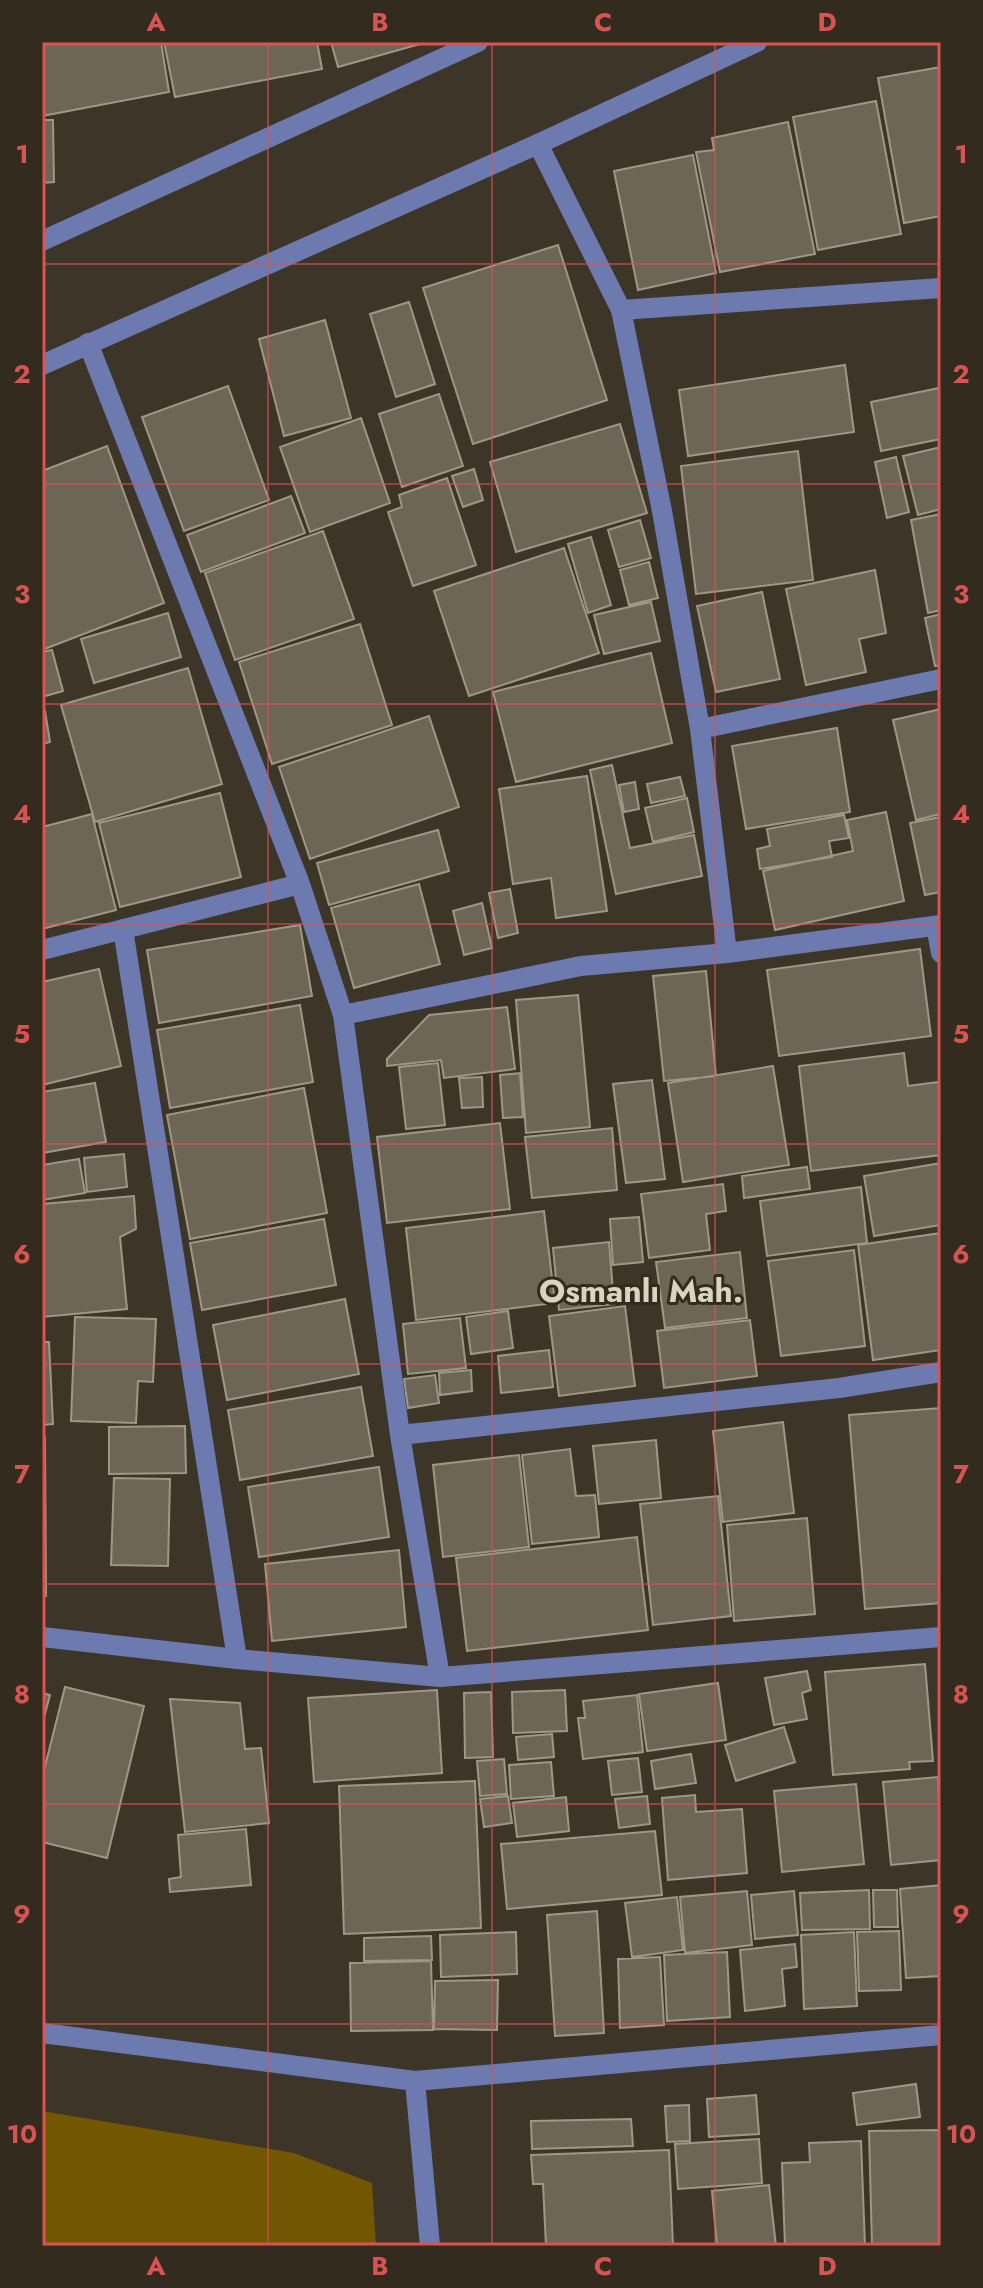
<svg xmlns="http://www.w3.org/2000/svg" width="983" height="2288" font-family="Jost,sans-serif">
<rect width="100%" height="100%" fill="#3d3628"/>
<path fill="#735601" d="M42,2111L294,2153L372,2183L376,2246H42Z"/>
<path fill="#6d6656" stroke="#9f9786" stroke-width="2" d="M42,42H161L169,92L42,116Z
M164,42H317L322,69L175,97Z
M331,42H427L338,67Z
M941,67V216L904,223L878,78Z
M876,101L901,234L818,250L793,117Z
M42,120H53L54,182L42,183Z
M788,122L815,254L720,272L696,152L714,150L712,138Z
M693,155L716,273L638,290L614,171Z
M558,245L607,400L473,444L423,288Z
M409,302L435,384L396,397L370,314Z
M325,320L351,418L284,436L259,339Z
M845,365L854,432L688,456L679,390Z
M228,386L269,500L184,531L142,417Z
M939,388L941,439L881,451L871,402Z
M439,394L463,466L402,487L379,414Z
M361,418L390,503L310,532L280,447Z
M620,424L647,513L516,552L490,462Z
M107,446L164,603L42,650V471Z
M941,447V509L918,515L903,456Z
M798,451L813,580L696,594L681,466Z
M896,457L909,512L887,518L875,462Z
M474,469L483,500L463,507L452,476Z
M447,478L476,565L413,586L388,512L402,507L399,495Z
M291,496L305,533L201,572L187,535Z
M941,514V610L928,613L911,520Z
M640,520L651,558L619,567L608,530Z
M323,531L354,619L235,660L205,573Z
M591,537L611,605L588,613L568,544Z
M564,548L599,653L469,696L434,591Z
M649,562L658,598L629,605L620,570Z
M875,570L886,633L859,639L866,672L806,685L786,589Z
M762,592L780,679L716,692L697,606Z
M651,602L660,641L604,654L594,615Z
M168,613L181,657L94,683L81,639Z
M941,614V665L935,666L925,618Z
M360,624L392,725L272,764L239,662Z
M52,650L63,691L42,697V652Z
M651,653L672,743L516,782L493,692Z
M188,668L222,784L95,822L61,705Z
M941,709V814L916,820L893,720Z
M42,711H45L50,742L42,744Z
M429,716L459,807L310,859L279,767Z
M837,728L850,812L746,829L732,746Z
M612,765L630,848L694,835L702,876L616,894L590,770Z
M587,776L607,911L556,918L551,878L513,884L499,789Z
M680,777L685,796L651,803L647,784Z
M635,782L639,809L624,812L619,785Z
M220,793L241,877L120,907L99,823Z
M687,798L694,832L653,842L645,808Z
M886,812L904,901L775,930L763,871L853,851L847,820Z
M92,814L116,910L42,929V827Z
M844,815L849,838L829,841L832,857L760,869L757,849L770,846L767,829Z
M941,817V892L925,895L910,823Z
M438,830L449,871L329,905L317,863Z
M419,884L440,964L354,988L331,908Z
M510,889L518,933L498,938L489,893Z
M482,903L492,948L464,955L453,911Z
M300,925L312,996L159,1023L147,950Z
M920,949L931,1036L779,1056L767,970Z
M99,969L121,1066L42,1085V982Z
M706,971L716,1076L664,1081L653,976Z
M578,995L590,1127L526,1133L516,1000Z
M300,1005L313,1082L170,1108L157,1030Z
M507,1007L515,1069L444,1078L441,1060L387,1066V1059L429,1015Z
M904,1053L908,1086L939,1082L941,1155L811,1171L799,1066Z
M438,1063L445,1125L406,1129L399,1067Z
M773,1066L789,1165L683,1182L668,1083Z
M520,1073L523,1117L503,1118L500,1075Z
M482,1077L483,1107L462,1108L459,1078Z
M652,1080L665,1179L626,1183L613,1084Z
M95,1083L106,1142L42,1153V1092Z
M304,1088L327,1213L190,1239L167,1115Z
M500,1123L510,1209L387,1223L377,1137Z
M612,1128L617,1190L532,1198L525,1137Z
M124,1154L127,1187L87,1192L84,1158Z
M79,1159L85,1193L42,1200V1165Z
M941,1163V1225L874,1236L864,1176Z
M807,1167L810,1189L744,1198L742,1176Z
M723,1184L726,1211L706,1214L710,1250L649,1258L641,1194Z
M861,1187L867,1243L767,1256L760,1201Z
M134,1196L136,1229L120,1237L127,1309L42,1317V1204Z
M544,1211L555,1303L416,1320L406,1228Z
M639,1217L643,1262L613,1265L610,1219Z
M324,1219L336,1285L202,1310L190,1243Z
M941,1233V1350L873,1360L858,1245Z
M609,1242L614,1304L559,1310L553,1248Z
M854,1250L865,1346L781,1356L768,1261Z
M740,1252L747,1318L665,1328L656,1262Z
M345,1299L359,1374L227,1400L213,1325Z
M625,1306L635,1386L559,1396L549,1316Z
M508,1311L513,1348L471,1354L466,1317Z
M75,1317L156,1319L153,1382L138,1381L136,1423L71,1421Z
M460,1318L466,1368L408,1374L403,1324Z
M750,1320L757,1376L664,1388L657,1331Z
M42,1342H49L53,1424L42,1425Z
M549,1350L553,1387L501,1393L498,1356Z
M471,1370L472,1391L440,1395L439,1373Z
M435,1375L439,1403L408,1408L404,1379Z
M361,1387L373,1456L240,1480L228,1410Z
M941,1408V1603L865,1609L849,1415Z
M783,1422L794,1513L723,1522L713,1431Z
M185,1426L186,1473L109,1474V1427Z
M42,1438H45L46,1596H42Z
M656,1440L661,1498L599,1504L593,1446Z
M570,1449L576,1496L595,1495L599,1537L532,1544L522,1455Z
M519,1455L529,1547L443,1557L433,1465Z
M379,1467L389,1537L259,1557L248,1487Z
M114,1478L170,1479L168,1566L111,1565Z
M718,1496L731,1616L653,1625L640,1504Z
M807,1518L815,1614L734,1621L727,1525Z
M637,1537L648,1630L467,1651L456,1558Z
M399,1550L406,1627L272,1641L265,1564Z
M925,1664L933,1761L909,1762L910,1769L833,1775L825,1672Z
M807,1671L811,1690L802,1693L807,1719L774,1725L765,1678Z
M718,1683L726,1740L647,1751L639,1694Z
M65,1687L144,1706L107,1858L42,1842V1778Z
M437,1690L442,1773L314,1782L308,1698Z
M565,1690L567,1731L513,1733L512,1692Z
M491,1692L493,1757L465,1758L464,1693Z
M42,1693L50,1695L42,1725Z
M637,1695L643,1752L583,1759L578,1718H585L583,1701Z
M170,1699L240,1703L245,1749L261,1748L269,1823L185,1832Z
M784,1727L795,1762L736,1781L725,1745Z
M552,1734L554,1757L518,1760L516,1737Z
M691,1754L696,1783L655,1789L651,1761Z
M638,1758L642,1792L612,1795L608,1761Z
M504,1759L507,1794L480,1796L477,1761Z
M551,1762L554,1796L511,1799L509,1765Z
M938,1777L941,1860L891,1865L883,1782Z
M475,1781L481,1928L344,1934L339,1786Z
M856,1784L864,1864L782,1872L774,1791Z
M695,1795L696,1812L742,1809L747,1873L668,1880L662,1798Z
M508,1796L512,1823L484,1827L480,1799Z
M647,1796L650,1824L619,1828L615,1799Z
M566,1797L569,1831L517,1837L513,1803Z
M246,1829L251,1885L170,1892L169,1879L181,1877L178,1835Z
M655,1831L662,1895L507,1909L501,1844Z
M941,1885V1976L906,1978L900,1889Z
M869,1890L870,1929L802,1930L800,1893Z
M873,1890H897L898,1927H874Z
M747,1891L752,1945L685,1953L680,1897Z
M794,1891L798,1935L755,1939L751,1895Z
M677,1897L683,1950L632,1957L625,1903Z
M597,1911L604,2033L555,2036L547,1915Z
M899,1931L901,1990L859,1991L857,1932Z
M516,1932L517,1974L441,1977L440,1935Z
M854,1932L857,2006L804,2009L801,1935Z
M431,1936L432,1960L364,1961V1938Z
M795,1944L797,1967L782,1969L785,2006L745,2011L740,1950Z
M727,1952L730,2017L667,2021L664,1955Z
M660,1957L664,2025L620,2028L618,1959Z
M431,1961L433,2030L351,2031L350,1963Z
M498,1980L497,2030L434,2029L435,1981Z
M916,2084L920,2117L857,2125L853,2093Z
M756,2095L759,2134L709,2137L707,2099Z
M689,2105L690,2141L667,2142L665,2106Z
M631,2119L633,2146L532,2149L531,2121Z
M941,2130V2246H872L869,2131Z
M759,2139L762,2183L678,2189L675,2144Z
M861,2141L865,2246H785L782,2163L810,2162L809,2143Z
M669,2150L673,2246H546L543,2184H533L531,2155Z
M769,2185L776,2246H717L712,2191Z"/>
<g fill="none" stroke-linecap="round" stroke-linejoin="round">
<path stroke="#6c7ab0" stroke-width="20" d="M538,144L621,310L662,511L700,729L727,953
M42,241L478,42
M621,310L941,288
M88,343L300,884L343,1015L400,1435L440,1677
M42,365L538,144L757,42
M700,729L941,679
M936,926L941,953
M123,929L237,1659
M42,950L300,884
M343,1015L581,966L727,953L941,925
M400,1435L839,1388L941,1372
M42,1637L237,1659L440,1677L941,1637
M42,2033L415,2081L941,2035
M415,2081L430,2246"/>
</g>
<path fill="none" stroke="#d75452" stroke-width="2" stroke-opacity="0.55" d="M268,42V2246M492,42V2246M715,42V2246M42,264H941M42,484H941M42,704H941M42,924H941M42,1144H941M42,1364H941M42,1584H941M42,1804H941M42,2024H941"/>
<g text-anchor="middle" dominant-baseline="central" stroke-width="6" stroke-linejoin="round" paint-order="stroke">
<g font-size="32" font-weight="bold" fill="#dbd3c1" stroke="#332c1e">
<text x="641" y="1291">Osmanlı Mah.</text>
</g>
</g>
<rect width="983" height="2288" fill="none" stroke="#332c1e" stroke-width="88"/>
<rect x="44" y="44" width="895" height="2200" fill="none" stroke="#d75452" stroke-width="3"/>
<g font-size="26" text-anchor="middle" font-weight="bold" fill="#d75452">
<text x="156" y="31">A</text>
<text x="380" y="31">B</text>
<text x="603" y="31">C</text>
<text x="827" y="31">D</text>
<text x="22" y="163">1</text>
<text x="961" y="163">1</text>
<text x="22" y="383">2</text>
<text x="961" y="383">2</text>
<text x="22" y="603">3</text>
<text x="961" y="603">3</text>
<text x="22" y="823">4</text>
<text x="961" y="823">4</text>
<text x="22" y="1043">5</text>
<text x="961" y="1043">5</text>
<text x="22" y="1263">6</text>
<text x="961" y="1263">6</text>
<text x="22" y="1483">7</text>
<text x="961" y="1483">7</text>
<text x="22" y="1703">8</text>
<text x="961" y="1703">8</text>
<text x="22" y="1923">9</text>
<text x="961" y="1923">9</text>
<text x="22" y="2143">10</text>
<text x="961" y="2143">10</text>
<text x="156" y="2275">A</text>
<text x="380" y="2275">B</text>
<text x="603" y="2275">C</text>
<text x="827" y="2275">D</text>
</g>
</svg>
